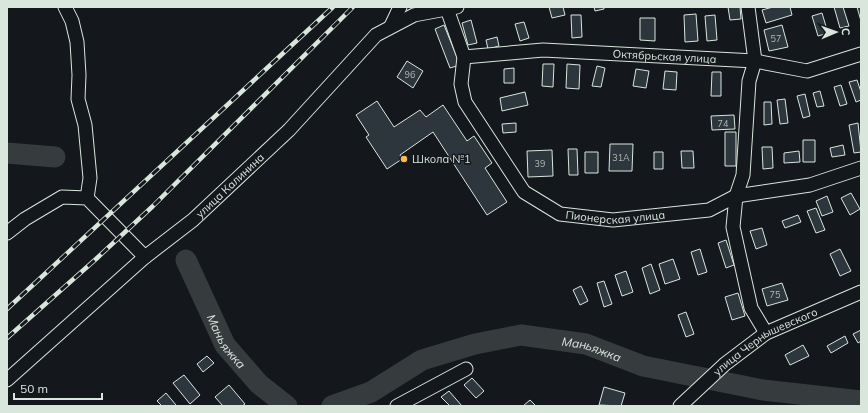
<svg xmlns="http://www.w3.org/2000/svg" width="868" height="413" font-family="Mulish,sans-serif">
<rect width="100%" height="100%" fill="#14181c"/>
<g fill="none" stroke-linecap="round" stroke-linejoin="round">
<g stroke="#363b3e" stroke-width="21">
<path d="M7,153L55,157"/>
<path id="s1" d="M186,260L225,345L259,384L287,406"/>
<path id="s2" d="M332,406L371,392L422,360L475,344L521,335L586,344L643,366L763,390L861,401"/>
</g>
</g>
<path fill="#2c363c" stroke="#d8e6dc" d="M549,7H563L565,15L552,18Z
M594,7H604V9L595,11Z
M728,7H740L741,19L730,20Z
M773,7H790L792,15L766,23L762,10Z
M834,7H843L849,26L840,28Z
M857,7H861V21Z
M822,13L828,33L818,36L812,16Z
M696,14L698,41L685,42L684,15Z
M571,15H581L582,37L572,38Z
M715,15L717,40L707,41L705,16Z
M640,18H655V41L640,40Z
M471,20L477,43L468,45L462,23Z
M524,22L529,38L520,41L515,24Z
M444,25L460,65L450,68L435,29Z
M782,25L788,47L769,51L764,30Z
M497,37L499,46L488,49L486,40Z
M407,61L423,71L413,88L397,77Z
M543,64H554L553,87L542,86Z
M567,64L580,65L579,89L566,88Z
M597,66L605,68L601,87L592,86Z
M514,68V83H504V69Z
M636,69L649,71L646,88L633,86Z
M665,71L677,72L676,90L663,89Z
M712,72H721V96H711Z
M857,80L861,92V100L856,102L849,82Z
M841,85L847,104L840,106L834,87Z
M820,91L824,106L817,107L813,93Z
M525,92L528,105L502,111L500,98Z
M805,94L810,116L803,118L797,96Z
M785,99L788,123L780,124L777,100Z
M377,101L394,127L420,110L426,117L443,105L467,141L474,136L492,163L485,168L507,202L487,215L433,132L400,155L402,159L387,169L366,137L369,135L356,115Z
M764,102H771L772,124L764,125Z
M734,115L735,129L712,130L711,116Z
M516,123V132L503,133L502,124Z
M858,123L861,152L854,153L849,125Z
M725,132H736V166H725Z
M803,140H815V162H803Z
M610,144H633L632,171H609Z
M843,145L845,155L832,157L830,148Z
M762,147H772L773,168L763,169Z
M568,149H577L578,175H569Z
M552,150L553,176L528,177L527,151Z
M681,151H693L694,168H682Z
M799,151L800,162L784,163V153Z
M585,152H598V173H585Z
M654,152H663V169H654Z
M851,193L860,209L850,215L841,198Z
M827,196L833,212L822,216L816,201Z
M816,208L825,230L816,233L807,211Z
M798,215L801,222L785,228L782,221Z
M762,228L767,245L756,249L750,231Z
M726,240L734,265L726,268L718,243Z
M700,249L707,272L698,275L691,252Z
M840,249L851,271L840,276L830,254Z
M673,259L680,279L665,284L659,264Z
M651,264L660,290L650,294L642,268Z
M626,271L633,292L622,296L615,275Z
M604,281L612,304L604,307L597,283Z
M782,283L788,300L767,306L762,289Z
M581,286L588,301L580,305L573,290Z
M738,293L745,316L732,320L725,297Z
M686,312L694,334L686,337L678,315Z
M861,330V341L858,343L853,334Z
M845,336L848,343L831,353L827,346Z
M803,345L809,356L790,365L785,355Z
M207,356L214,363L203,372L197,364Z
M184,375L200,395L190,404L173,383Z
M472,378L484,391L476,398L464,385Z
M229,385L245,404L242,406H223L215,397Z
M604,387L625,393L621,406L599,405Z
M449,391L462,406H450L441,397Z
M166,393L176,405L175,406H162L157,401Z
M530,400L536,406H523Z"/>
<g fill="none" stroke-linecap="round" stroke-linejoin="round">
<defs>
<g id="minor">
<path d="M65,7L72,21L77,42L79,75L78,99L85,125L90,178L87,198"/>
<path d="M748,7L755,61L749,81L743,175L736,196L733,227L751,308L766,333"/>
<path id="s3" d="M447,9L464,57L461,84L465,102L524,192L560,214L613,220L709,210L736,196L810,185L861,168"/>
<path d="M391,26L400,7"/>
<path id="s4" d="M464,57L543,50L755,61L807,71L861,54"/>
<path d="M7,233L25,219L62,197L87,198L145,257"/>
<path id="s5" d="M7,380L145,257L193,220L289,130L376,35L414,15L457,7"/>
<path d="M397,406L466,369"/>
<path id="s6" d="M680,406L725,364L766,333L861,292"/>
</g>
</defs>
<use href="#minor" stroke="#d8e6dc" stroke-width="15"/>
<use href="#minor" stroke="#14181c" stroke-width="13"/>
<defs>
<path id="rail" d="M7,309L333,7
M7,338L96,259L153,206L353,7"/>
</defs>
<use href="#rail" stroke="#d8e6dc" stroke-width="4.5"/>
<use href="#rail" stroke="#14181c" stroke-width="3" stroke-dasharray="9" stroke-linecap="butt"/>
</g>
<circle fill="#ffb74d" stroke="#14181c" stroke-width="1.5" cx="404" cy="159" r="4"/>
<g text-anchor="middle" dominant-baseline="central" stroke-width="3" stroke-linejoin="round" paint-order="stroke">
<g font-size="9" fill="#adbab4">
<text x="776" y="38">57</text>
<text x="410" y="74">96</text>
<text x="723" y="123">74</text>
<text x="621" y="157">31А</text>
<text x="540" y="163">39</text>
<text x="775" y="294">75</text>
</g>
<g font-size="11" fill="#d8e6dc" stroke="#14181c">
<text stroke="none"><textPath href="#s4" startOffset="201">Октябрьская улица</textPath></text>
<text stroke="none"><textPath href="#s5" startOffset="296">улица Калинина</textPath></text>
<text stroke="none"><textPath href="#s3" startOffset="302">Пионерская улица</textPath></text>
<text stroke="none"><textPath href="#s6" startOffset="108">улица Чернышевского</textPath></text>
</g>
<g font-size="11" fill="#d8e6dc" stroke="#14181c" text-anchor="start">
<text x="412" y="159">Школа №1</text>
</g>
<g font-size="12" font-style="italic" fill="#d8e6dc" stroke="#14181c">
<text stroke="none"><textPath href="#s1" startOffset="91">Маньяжка</textPath></text>
<text stroke="none"><textPath href="#s2" startOffset="276">Маньяжка</textPath></text>
</g>
</g>
<rect width="868" height="413" fill="none" stroke="#d8e6dc" stroke-width="16"/>
<g transform="translate(836 32) rotate(88)" stroke="#14181c" stroke-width="3" paint-order="stroke">
<path d="M0-3L7 15L0 10L-7 15Z" fill="#d8e6dc"/>
<text y="-6" font-size="11" font-weight="bold" text-anchor="middle" fill="#d8e6dc">С</text>
</g>
<path d="M14 393v6h88v-6" fill="none" stroke="#d8e6dc" stroke-width="2"/>
<text x="20" y="393" font-size="12" fill="#d8e6dc" stroke="#14181c" stroke-width="3" paint-order="stroke">50 m</text>
</svg>
